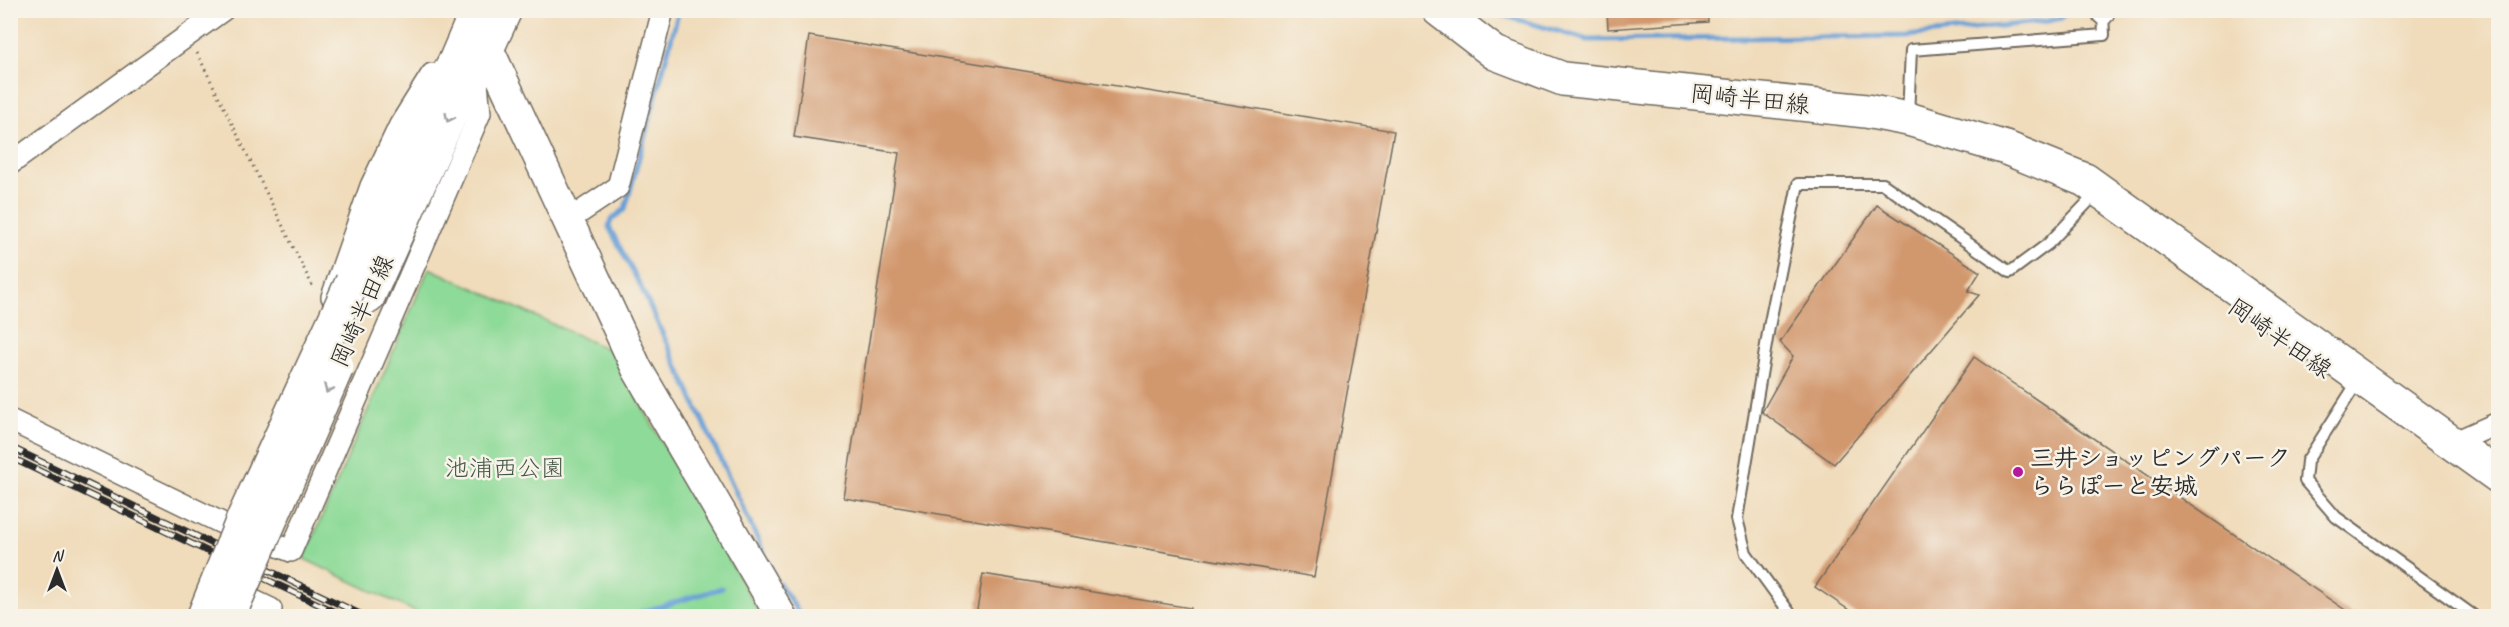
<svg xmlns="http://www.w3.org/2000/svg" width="2509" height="627" font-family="Caveat,'Klee One',sans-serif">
<rect width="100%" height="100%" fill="#f7f3e8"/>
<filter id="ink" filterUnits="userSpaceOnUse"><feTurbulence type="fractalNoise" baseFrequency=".0167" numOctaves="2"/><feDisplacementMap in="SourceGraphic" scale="12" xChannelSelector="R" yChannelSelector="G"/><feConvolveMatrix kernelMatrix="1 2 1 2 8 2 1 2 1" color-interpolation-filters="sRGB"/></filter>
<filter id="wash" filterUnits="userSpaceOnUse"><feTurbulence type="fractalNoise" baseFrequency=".008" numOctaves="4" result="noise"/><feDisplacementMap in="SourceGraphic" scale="24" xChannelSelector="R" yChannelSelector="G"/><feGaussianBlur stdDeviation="1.35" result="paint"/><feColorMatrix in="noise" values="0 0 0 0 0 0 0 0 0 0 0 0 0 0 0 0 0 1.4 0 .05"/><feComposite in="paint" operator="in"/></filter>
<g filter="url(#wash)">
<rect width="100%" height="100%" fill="#f0dcbb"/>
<path fill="#8eda98" stroke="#5c8262" stroke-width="1.5" d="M429,268L610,350L761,616H424L304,559Z"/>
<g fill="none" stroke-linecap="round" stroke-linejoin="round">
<path stroke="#669fd5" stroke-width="5" d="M679,10L625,209L611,220L609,227L640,285L774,575
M1485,10L1588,40L1906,36L2048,21L2061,18L2068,10
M779,583L801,616
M639,613L722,588"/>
</g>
<g id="blocks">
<path fill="#d1976d" d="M1607,10H1707L1708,22L1608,29Z
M809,36L1394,131L1314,577L844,498L899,153L794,137Z
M1877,205L1980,272L1968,291L1979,295L1834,464L1762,412L1793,356L1780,342Z
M1974,357L2354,616H1858L1815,587Z
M983,574L1191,608L1190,616H976Z"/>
</g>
</g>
<g filter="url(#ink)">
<use href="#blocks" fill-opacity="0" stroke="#70695d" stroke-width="1.5"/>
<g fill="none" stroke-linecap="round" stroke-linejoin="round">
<defs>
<path id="lane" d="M1908,116L1911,50L2104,35L2103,14
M2358,381L2307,461L2305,481L2336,517L2474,616
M1792,616L1746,553L1737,519L1769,327L1798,184H1883L2010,272L2048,244L2088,202"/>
<path id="street" d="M2102,10L2103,14
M10,164L223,10
M567,221L618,187L663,10
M332,297L371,186L400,125L432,74
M10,420L230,527
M2453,443L2498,423
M251,535L291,551L480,113L476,73
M229,589L271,609L267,616"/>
<path id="secondary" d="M479,29L637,369L781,616"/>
<path id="primary" d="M1439,10L1495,53L1563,79L1866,111L1908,119L2006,148L2085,180L2498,476
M362,258L400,167L456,59L477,10
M368,297L451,113L476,73L505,10"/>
</defs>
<use href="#lane" stroke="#70695d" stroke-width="14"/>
<use href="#street" stroke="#70695d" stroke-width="24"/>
<use href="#secondary" stroke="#70695d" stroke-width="33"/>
<use href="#primary" stroke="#70695d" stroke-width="36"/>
<path stroke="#70695d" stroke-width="3" stroke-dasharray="1.5 4.5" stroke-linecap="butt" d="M2122,12L2139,10
M197,53L314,289"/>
<use href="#lane" stroke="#fff" stroke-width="10"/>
<use href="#street" stroke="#fff" stroke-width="21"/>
<use href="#secondary" stroke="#fff" stroke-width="30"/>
<use href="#primary" stroke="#fff" stroke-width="33"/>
<defs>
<path id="rail" d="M10,447L364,616
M10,457L343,616"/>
</defs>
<use href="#rail" stroke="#2b2b2b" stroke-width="7"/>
<use href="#rail" stroke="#f7f3e8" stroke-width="4.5" stroke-dasharray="14" stroke-linecap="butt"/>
<defs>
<path id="primary-bridge" d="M233,606L337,367
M204,616L244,517L352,282"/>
</defs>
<use href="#primary-bridge" stroke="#70695d" stroke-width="36" stroke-linecap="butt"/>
<use href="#primary-bridge" stroke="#fff" stroke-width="33"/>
</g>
<defs><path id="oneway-chevron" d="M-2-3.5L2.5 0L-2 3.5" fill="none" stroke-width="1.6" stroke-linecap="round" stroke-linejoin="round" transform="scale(1.5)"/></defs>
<g stroke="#a0a0a0">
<use href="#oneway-chevron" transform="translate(449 118) rotate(116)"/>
<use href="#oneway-chevron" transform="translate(328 389) rotate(114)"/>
</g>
</g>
<circle fill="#b5179e" stroke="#f7f3e8" stroke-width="2" cx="2018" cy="472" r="6"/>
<g text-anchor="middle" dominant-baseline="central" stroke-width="5" stroke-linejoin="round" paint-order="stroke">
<g font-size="24" fill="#2b2b2b" stroke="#f7f3e8">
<text transform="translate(1750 99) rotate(6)">岡崎半田線</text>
<text transform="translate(362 311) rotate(-66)">岡崎半田線</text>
<text transform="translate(2280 338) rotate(35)">岡崎半田線</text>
</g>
<g font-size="24" font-weight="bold" fill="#2b2b2b" stroke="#f7f3e8" text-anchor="start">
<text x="2030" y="458">三井ショッピングパーク<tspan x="2030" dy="28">ららぽーと安城</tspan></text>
</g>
<g font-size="24" fill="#445746" stroke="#f7f3e8">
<text x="505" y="468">池浦西公園</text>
</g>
</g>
<rect width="2509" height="627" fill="none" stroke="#f7f3e8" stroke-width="36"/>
<g transform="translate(57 570)" stroke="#f7f3e8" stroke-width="4.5" paint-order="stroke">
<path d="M0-4.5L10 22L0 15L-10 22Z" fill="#2b2b2b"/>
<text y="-9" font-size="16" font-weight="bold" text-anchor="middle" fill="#2b2b2b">N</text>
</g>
</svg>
